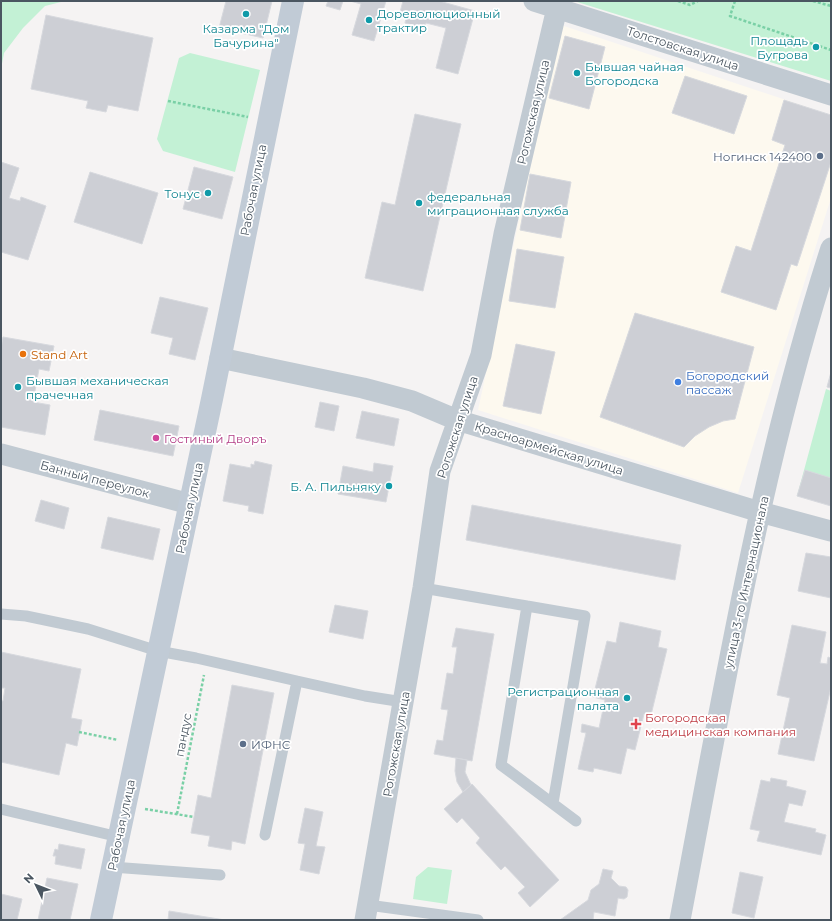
<svg xmlns="http://www.w3.org/2000/svg" width="832" height="921" font-family="Montserrat,sans-serif">
<rect width="100%" height="100%" fill="#f5f3f3"/>
<path fill="#fdf9ef" d="M561,25L831,115V198L738,493L478,410Z"/>
<path fill="#c3f1d5" d="M1,1H65L45,6L23,28L4,53L1,69Z
M574,1H831V81Z
M190,53L260,70L235,172L163,151L157,139L179,58Z
M826,389L831,391V503L797,496Z
M428,867L452,870L447,904L413,899L416,877Z"/>
<path fill="#cdcfd5" stroke="#d7d9de" d="M226,1H272L263,38L219,28Z
M328,1H343L340,10L326,6Z
M350,1H386L374,41L352,35L361,4Z
M403,1H439L475,11L458,74L436,68L446,28L426,23L424,28L405,23L406,18L399,16Z
M46,15L153,38L138,111L108,105L106,112L86,108L88,101L31,89Z
M565,36L605,47L589,109L549,98Z
M685,76L747,96L734,134L672,113Z
M784,100L831,115V162L797,266L791,264L776,310L721,292L736,246L751,251L785,145L772,140Z
M415,114L461,124L423,291L365,278L382,202L395,205Z
M1,162L19,168L9,198L20,201L21,197L46,206L28,260L1,252Z
M194,167L233,177L222,219L183,209Z
M90,172L158,193L142,244L74,222Z
M530,174L571,182L561,238L520,230Z
M517,249L564,257L555,308L509,301Z
M160,297L208,308L195,360L169,354L173,338L151,333Z
M635,313L754,347L735,419L723,421L709,427L695,436L684,447L600,417Z
M3,337L54,346L49,371L39,369L33,402L50,405L45,435L1,427V348Z
M516,344L555,352L541,414L503,406Z
M831,372V388L827,387Z
M320,402L339,406L334,431L315,427Z
M100,410L179,426L173,456L94,440Z
M362,411L399,419L394,446L356,438Z
M255,461L272,465L263,514L248,511L249,506L223,501L230,464L251,468V464L254,465Z
M374,463L393,466L386,502L338,494L343,466L373,472Z
M805,470L831,478V506L797,496Z
M41,500L69,508L64,529L35,521Z
M472,505L681,545L675,580L466,540Z
M108,517L160,529L153,560L101,548Z
M806,553L831,557V598L798,591Z
M335,605L368,611L363,639L329,632Z
M620,622L661,631L658,647L667,649L651,715L644,714L635,750L627,748L621,774L594,768L593,772L578,769L586,733L581,732L582,724L599,728L605,700L593,697L607,641L616,643Z
M792,625L826,632L820,663L827,664L828,657L831,658V687L814,761L778,754L790,698L777,695Z
M456,628L494,634L472,761L434,754L437,740L443,741L448,710L441,709L447,673L453,674L457,647H452Z
M1,652L81,669L71,718L82,720L77,746L66,743L59,775L1,762V701H3L5,688H1Z
M232,685L274,693L245,844L232,841L231,850L208,846L210,836L191,833L198,795L211,798Z
M456,758L467,760L465,772L471,785L463,792L457,782L455,771Z
M771,778L787,781L786,786L806,791L802,806L789,803L784,822L816,829L815,832L826,835L821,855L757,841L760,831L750,829L761,780L770,782Z
M472,784L559,880L530,907L518,893L525,887L505,866L501,870L476,843L480,838L462,818L457,823L444,809Z
M305,808L323,812L316,846L325,847L319,874L300,870L305,844L298,843Z
M59,844L85,849L81,869L55,864L56,856H53L55,849L58,850Z
M603,869L613,871L611,878L619,886L626,887L628,890L627,897L624,899L618,898L615,916L594,912L593,920H560L588,900L591,890L599,884Z
M740,872L763,877L754,918L732,913Z
M47,878L78,884L70,920H38Z
M1,894L22,899L17,920H1Z
M169,911L225,920H168Z"/>
<g fill="none" stroke-linecap="round" stroke-linejoin="round">
<path stroke="#7ad0a6" stroke-width="2.5" stroke-dasharray="3 2" stroke-linecap="butt" d="M678,1L690,5L698,1
M735,1L730,16L831,50
M813,1L831,6
M168,101L248,117
M79,732L118,740
M145,809L194,817
M177,814L204,675"/>
<path stroke="#c1cad2" stroke-width="11" d="M423,588L527,606L501,765L576,821
M527,606L585,616L553,803
M1,614L26,616L88,629L158,651L196,658L297,681L265,835
M297,681L365,696L403,702
M1,809L119,837
M112,867L220,875
M368,905L478,920"/>
<path stroke="#c1cad2" stroke-width="21" d="M534,1L831,95
M220,358L363,388L412,401L457,420L760,512L831,531
M1,454L190,504
M365,920L423,588L440,471L481,355L504,234L557,8
M680,920C723,695 760,467 831,248"/>
<path stroke="#c1cbd6" stroke-width="22" d="M101,920L212,399L293,1"/>
</g>
<g fill="#0f9aa8" stroke="#fff" stroke-width="1.5">
<circle cx="246" cy="14" r="4"/>
<circle cx="369" cy="20" r="4"/>
<circle cx="816" cy="47" r="4"/>
<circle cx="577" cy="73" r="4"/>
<circle cx="208" cy="193" r="4"/>
<circle cx="419" cy="203" r="4"/>
<circle cx="18" cy="387" r="4"/>
<circle cx="389" cy="486" r="4"/>
<circle cx="627" cy="698" r="4"/>
</g>
<g fill="#5c6f8a" stroke="#fff" stroke-width="1.5">
<circle cx="820" cy="156" r="4"/>
<circle cx="243" cy="744" r="4"/>
</g>
<circle fill="#e8710a" stroke="#fff" stroke-width="1.5" cx="23" cy="354" r="4"/>
<circle fill="#3f7fe0" stroke="#fff" stroke-width="1.5" cx="678" cy="382" r="4"/>
<circle fill="#d1479c" stroke="#fff" stroke-width="1.5" cx="156" cy="438" r="4"/>
<path fill="#e0444e" stroke="#fff" stroke-width="1.5" d="M634 718h4v4h4v4h-4v4h-4v-4h-4v-4h4z"/>
<g text-anchor="middle" dominant-baseline="central" stroke-width="3.5" stroke-linejoin="round" paint-order="stroke">
<g font-size="12" fill="#0d838f" stroke="#fff" text-anchor="start">
<text x="377" y="13">Дореволюционный<tspan x="377" dy="14">трактир</tspan></text>
<text x="246" y="28" text-anchor="middle">Казарма "Дом<tspan x="246" dy="14">Бачурина"</tspan></text>
<text x="808" y="40" text-anchor="end">Площадь<tspan x="808" dy="14">Бугрова</tspan></text>
<text x="585" y="66">Бывшая чайная<tspan x="585" dy="14">Богородска</tspan></text>
<text x="200" y="193" text-anchor="end">Тонус</text>
<text x="427" y="196">федеральная<tspan x="427" dy="14">миграционная служба</tspan></text>
<text x="26" y="380">Бывшая механическая<tspan x="26" dy="14">прачечная</tspan></text>
<text x="381" y="486" text-anchor="end">Б. А. Пильняку</text>
<text x="619" y="691" text-anchor="end">Регистрационная<tspan x="619" dy="14">палата</tspan></text>
</g>
<g font-size="12" fill="#4a5661" stroke="#fff">
<text transform="translate(683 48) rotate(18)">Толстовская улица</text>
<text transform="translate(533 112) rotate(-77)">Рогожская улица</text>
<text transform="translate(253 190) rotate(-79)">Рабочая улица</text>
<text transform="translate(457 427) rotate(-72)">Рогожская улица</text>
<text transform="translate(549 448) rotate(17)">Красноармейская улица</text>
<text transform="translate(95 479) rotate(15)">Банный переулок</text>
<text transform="translate(189 508) rotate(-78)">Рабочая улица</text>
<text transform="translate(746 582) rotate(-78)">улица 3-го Интернационала</text>
<text transform="translate(183 735) rotate(-79)">пандус</text>
<text transform="translate(396 744) rotate(-80)">Рогожская улица</text>
<text transform="translate(121 825) rotate(-78)">Рабочая улица</text>
</g>
<g font-size="12" fill="#4e5e75" stroke="#fff" text-anchor="end">
<text x="812" y="156">Ногинск 142400</text>
<text x="251" y="744" text-anchor="start">ИФНС</text>
</g>
<g font-size="12" fill="#c56008" stroke="#fff" text-anchor="start">
<text x="31" y="354">Stand Art</text>
</g>
<g font-size="12" fill="#366cbe" stroke="#fff" text-anchor="start">
<text x="686" y="375">Богородский<tspan x="686" dy="14">пассаж</tspan></text>
</g>
<g font-size="12" fill="#b23c85" stroke="#fff" text-anchor="start">
<text x="164" y="438">Гостиный Дворъ</text>
</g>
<g font-size="12" fill="#be3a42" stroke="#fff" text-anchor="start">
<text x="645" y="717">Богородская<tspan x="645" dy="14">медицинская компания</tspan></text>
</g>
</g>
<rect width="832" height="921" fill="none" stroke="#4a5661" stroke-width="4"/>
<g transform="translate(36 885) rotate(313)" stroke="#ffffff" stroke-width="3" paint-order="stroke">
<path d="M0-3L7 15L0 10L-7 15Z" fill="#4a5661"/>
<text y="-6" font-size="11" font-weight="bold" text-anchor="middle" fill="#4a5661">N</text>
</g>
</svg>
